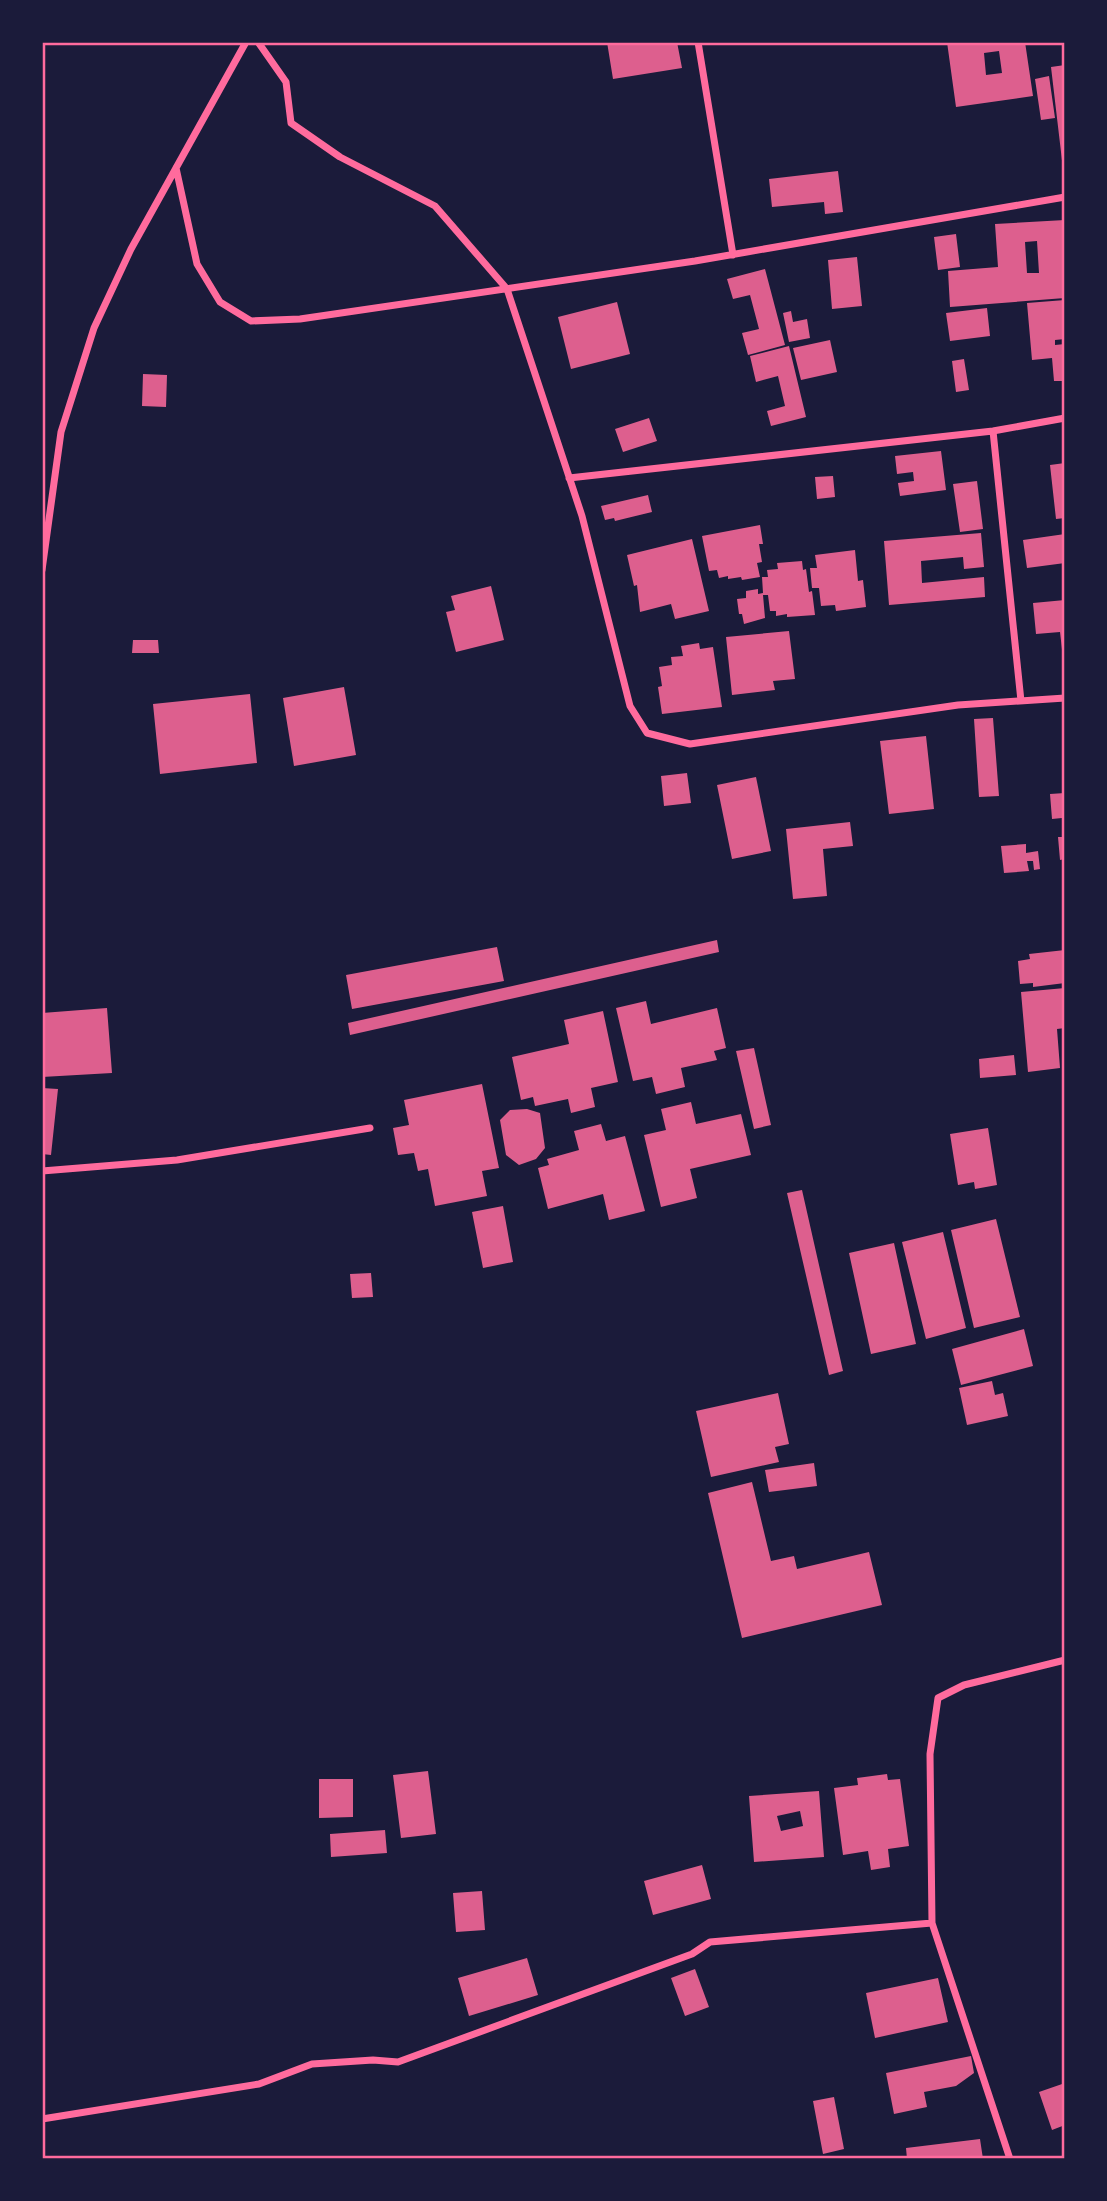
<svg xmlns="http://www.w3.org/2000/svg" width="1107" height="2201" font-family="'IBM Plex Sans',sans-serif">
<rect width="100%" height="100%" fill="#1b1b3a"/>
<path fill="#dd5f8e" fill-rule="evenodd" d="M607,42H677L682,68L613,79Z
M947,42H1025L1033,96L956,107ZM999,51L1002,73L986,75L984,53Z
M1065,65V169H1063L1051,67Z
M1049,76L1055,118L1041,120L1035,79Z
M838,171L843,212L825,214L824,202L772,207L769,179Z
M1065,220V298L950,307L948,271L998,267L995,224ZM1037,241L1039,273H1027L1025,242Z
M956,234L960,267L938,270L934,237Z
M857,257L862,306L832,309L828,260Z
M765,269L785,345L748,355L742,333L759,329L750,295L733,299L727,279Z
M1065,300V339L1055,340V345L1065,344V381H1054L1052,358L1032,360L1027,303Z
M617,302L630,354L571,369L558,317Z
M987,308L990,336L950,341L946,313Z
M791,311L793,322L807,319L810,338L789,342L783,313Z
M830,340L837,372L801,380L793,348Z
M789,346L806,417L771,426L767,411L785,406L778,376L756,382L750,356Z
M964,359L969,390L956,392L952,361Z
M143,374L167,375L166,407L142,406Z
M649,418L657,441L623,452L615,429Z
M941,451L946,490L900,496L898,483L914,481L913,472L897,474L895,456Z
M1065,463V518L1056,519L1050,465Z
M833,476L835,497L817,499L815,477Z
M977,481L983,529L960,532L953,484Z
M648,495L652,512L615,521L614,518L605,520L601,506Z
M760,525L763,544H759L762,562L757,563L760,577L742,580L741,577L728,579V576L719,578L717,570L709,571L702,536Z
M981,533L984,567L964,569L963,557L921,561L922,583L984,577L985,597L889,605L884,541Z
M1065,534V563L1027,568L1023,540Z
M692,539L709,611L675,619L671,604L640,612L637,585L634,586L627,555Z
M855,550L858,581L863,580L866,607L836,611L835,605L821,606L819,588H812L810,568H817L815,555Z
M802,561L803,570L806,569L809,592L812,591L815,615L787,617V614L776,616V611H770L768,595H763L765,618L744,624L742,614H739L737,599L746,598V591L758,589V594L763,593L762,577H768L767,570L778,569L777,563Z
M491,586L504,640L456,652L446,612L455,610L451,596Z
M1065,600V658H1063L1060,632L1036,634L1033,603Z
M789,631L795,679L773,681L775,690L732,695L726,637Z
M133,640H158L159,653H132Z
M699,643L700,649L713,647L722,707L662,714L658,687L662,686L659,667L672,665L671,657L683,656L681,646Z
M344,687L356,755L294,766L283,698Z
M250,694L257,763L160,774L153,704Z
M993,718L999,796L979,797L974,719Z
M926,736L934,809L889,814L880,741Z
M687,773L691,803L664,806L661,776Z
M756,777L771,851L732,859L717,785Z
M1065,793V833H1063L1062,818L1052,819L1050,794Z
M850,822L853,846L823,849L827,896L793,899L786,829Z
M1058,837H1065V859L1060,860Z
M1026,844V853L1038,851L1040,869L1034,870L1033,861H1027L1029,871L1004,873L1001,846Z
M717,940L719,952L350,1035L348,1023Z
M497,947L504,981L352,1009L346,975Z
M1065,950V983L1033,987V983L1020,984L1018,961L1030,959L1029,954Z
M1065,988V999H1062L1065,1028L1057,1029L1060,1068L1028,1072L1021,992Z
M646,1001L651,1024L717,1008L726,1048L714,1051L717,1060L681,1068L685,1087L656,1094L652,1077L633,1081L616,1008Z
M107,1008L112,1073L42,1077V1013Z
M603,1011L618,1082L591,1088L595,1107L571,1113L568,1099L535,1106L533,1097L521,1100L512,1057L569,1044L564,1020Z
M754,1048L771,1125L754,1129L736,1051Z
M1014,1055L1016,1075L980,1078L979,1059Z
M482,1084L499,1168L482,1171L487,1196L435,1206L428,1169L418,1171L414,1153L398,1155L393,1128L409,1125L404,1100Z
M42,1088L58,1089L51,1155L42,1154Z
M691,1102L696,1124L741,1114L751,1155L690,1169L697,1198L661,1207L644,1135L666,1130L661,1109Z
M527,1109L540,1113L545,1148L536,1159L519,1165L506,1155L500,1120L510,1110Z
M601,1124L606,1141L625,1136L645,1211L609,1220L603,1194L548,1209L538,1168L549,1165L547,1159L579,1150L574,1131Z
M988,1128L997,1185L975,1189L974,1182L958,1185L950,1134Z
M802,1190L843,1371L829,1375L787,1193Z
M503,1206L513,1262L483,1268L472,1212Z
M996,1219L1020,1317L974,1328L951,1230Z
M943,1232L966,1328L926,1339L902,1242Z
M894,1243L916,1344L871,1354L849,1253Z
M371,1273L373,1297L352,1298L350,1274Z
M1024,1329L1033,1366L961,1385L952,1349Z
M992,1381L995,1395L1003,1393L1008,1416L967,1425L959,1388Z
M778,1393L789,1444L775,1447L779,1462L711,1477L696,1411Z
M814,1463L817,1486L769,1492L765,1470Z
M752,1482L771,1561L794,1556L797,1569L869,1552L882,1605L742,1638L708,1493Z
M428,1771L436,1834L401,1838L393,1775Z
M887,1774L888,1780L900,1779L909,1846L888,1849L890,1867L871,1870L868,1851L843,1855L834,1788L858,1785L857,1778Z
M319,1779H353V1817L319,1818Z
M819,1791L824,1857L754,1862L749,1796ZM800,1811L803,1826L781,1831L777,1816Z
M385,1830L387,1853L331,1857L330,1834Z
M702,1865L711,1899L653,1915L644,1881Z
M482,1891L485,1930L456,1932L453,1893Z
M527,1958L538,1995L469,2016L458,1978Z
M695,1969L709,2007L685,2016L671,1978Z
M938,1978L948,2022L875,2038L866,1993Z
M971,2056L974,2073L956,2086L924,2092L927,2107L894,2114L886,2073Z
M1065,2083V2125L1052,2130L1039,2092Z
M834,2097L844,2149L823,2154L813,2101Z
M980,2139L983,2159H907L906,2148Z"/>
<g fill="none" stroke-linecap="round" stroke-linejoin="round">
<path stroke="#ff6b9d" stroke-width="7" d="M258,42L286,82L291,123L340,157L435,206L507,289L582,516L630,706L647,733L690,744L958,705L1065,698
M698,42L733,255
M176,168L197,264L220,302L251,321L300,319L695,261L1065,197
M993,431L1021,701
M569,478L993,431L1065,418
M42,570L61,432L94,328L131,249L246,42
M42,1171L177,1160L370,1128
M932,1923L1010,2159
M42,2119L259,2084L312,2064L373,2060L398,2062L692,1954L710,1942L932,1923L930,1754L938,1698L964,1685L1065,1660"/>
</g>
<rect width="1107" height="2201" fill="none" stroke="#1b1b3a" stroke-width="88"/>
<rect x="44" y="44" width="1019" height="2113" fill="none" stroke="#ff6b9d" stroke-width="2.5"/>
</svg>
